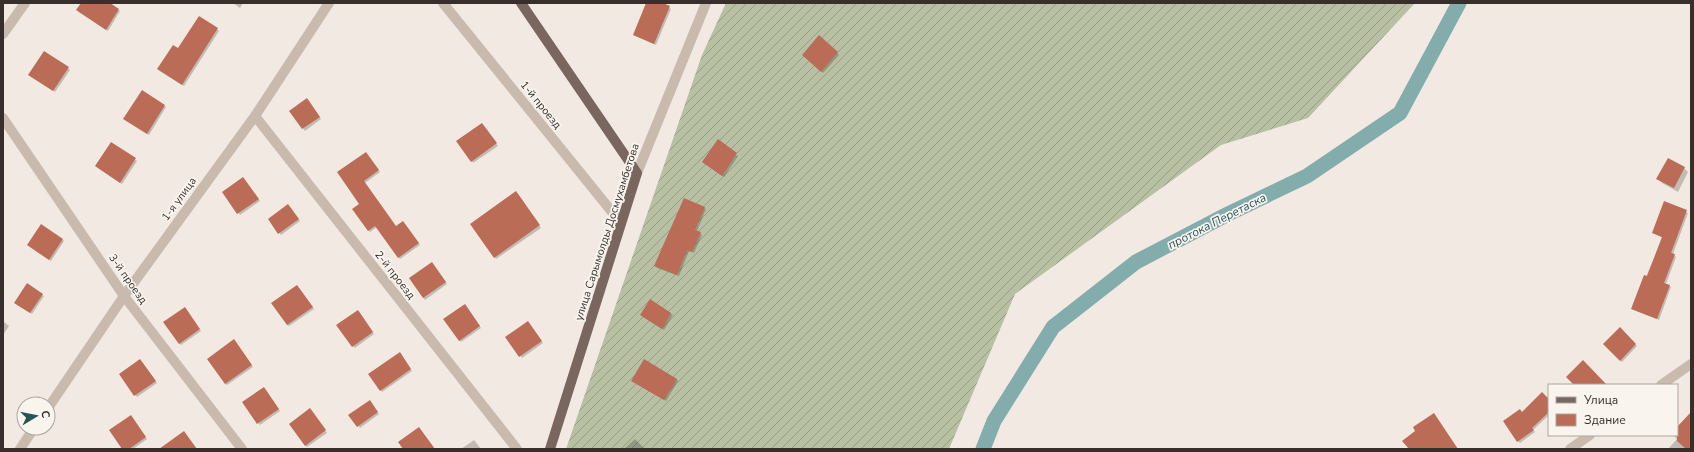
<svg xmlns="http://www.w3.org/2000/svg" width="1694" height="452" font-family="'Nunito Sans',sans-serif">
<defs>
<pattern id="garden-furrows" width="10" height="10" patternUnits="userSpaceOnUse"><rect width="10" height="10" fill="#b7c0a3"/><path d="M-1 1l2-2M0 10L10 0M9 11l2-2" fill="none" stroke="#969c85"/></pattern>
</defs>
<rect width="100%" height="100%" fill="#f2eae2"/>
<path fill="url(#garden-furrows)" d="M726,3H1415L1308,118L1221,145L1015,294L949,449H566L702,55Z"/>
<path fill="#0003" d="M82,3H108L120,11L108,31L79,12Z
M233,3H243L240,8Z
M647,3H660L671,9L656,45L634,35Z
M217,29L219,31L184,86L160,71L178,49Z
M819,37L839,55L823,73L803,55Z
M68,68L70,70L55,92L31,76Z
M142,91L166,107L149,135L126,120Z
M309,101L321,119L305,131L291,111Z
M483,126L498,146L473,163L472,161Z
M718,141L738,156L724,177L705,163Z
M111,144L137,161L122,184L98,168Z
M367,155L380,172L365,183L396,227L405,224L420,245L400,259L377,227L370,232L368,230L361,204Z
M1684,168L1688,172L1678,192L1662,183L1658,179Z
M245,180L260,201L240,215L223,193Z
M518,194L541,228L496,259L495,257Z
M1665,203L1688,213L1673,254L1676,257L1666,284L1671,287L1659,320L1632,309L1663,238L1653,233Z
M290,207L300,221L281,235L269,219Z
M704,208L706,209L697,231L702,235L694,253L689,251L679,276L657,268L656,266Z
M62,239L64,241L51,261L30,247Z
M433,265L447,284L425,300L410,279Z
M299,288L314,309L289,326L287,325Z
M42,295L44,296L32,314L17,305Z
M650,300L673,315L664,330L643,317Z
M467,307L481,328L461,342L445,320Z
M186,310L201,331L181,345L179,343Z
M360,313L374,334L355,348L353,346Z
M3,321L9,326L3,335Z
M529,324L543,343L522,358L507,337Z
M1620,329L1637,346L1622,362L1604,344Z
M236,342L253,367L227,385L225,384Z
M401,355L412,371L382,392L381,390Z
M142,362L157,383L137,397L120,375Z
M676,379L678,381L666,401L634,382Z
M265,390L280,411L260,425L243,402Z
M1549,400V415L1533,430L1535,432L1520,443L1518,441L1522,413Z
M371,403L379,414L360,428L350,415Z
M312,411L327,433L307,447L305,445Z
M132,418L147,439L133,449H124Z
M1691,419V449H1668L1677,439L1673,435H1677V428Z
M635,439L645,449H624Z
M474,440L481,449H461Z"/>
<g fill="none" stroke-linecap="round" stroke-linejoin="round">
<path stroke="#83acac" stroke-width="15" d="M983,449L994,421L1053,327L1136,262L1228,214L1307,176L1400,113L1459,3"/>
</g>
<path fill="#bb6c56" d="M81,3H110L119,9L106,30L76,10Z
M646,3H663L670,6L654,44L633,35Z
M199,16L218,28L182,85L157,69L173,45L178,48Z
M819,35L838,52L821,72L802,55Z
M44,51L69,67L53,91L28,75Z
M142,90L165,105L147,134L123,119Z
M307,98L320,117L302,129L289,111Z
M482,123L497,143L471,162L456,141Z
M718,139L737,153L722,176L702,162Z
M111,142L136,158L120,183L95,166Z
M366,152L379,170L364,181L396,226L403,221L419,243L398,258L375,226L368,231L352,209L359,204L337,172Z
M1668,158L1685,167L1674,188L1656,179Z
M243,177L259,199L237,214L222,192Z
M516,191L540,225L494,258L470,224Z
M684,198L705,207L695,230L701,232L692,252L687,250L677,275L654,266Z
M1664,201L1687,210L1671,253L1675,254L1664,283L1670,285L1657,319L1631,309L1644,275L1647,276L1662,237L1652,233Z
M288,204L299,219L278,234L268,219Z
M41,224L63,239L49,260L27,245Z
M432,262L446,282L423,298L409,278Z
M27,283L43,294L30,313L14,303Z
M297,285L313,307L287,325L271,303Z
M650,299L671,313L662,329L640,315Z
M465,304L480,326L459,341L443,319Z
M185,307L200,329L179,344L163,322Z
M358,310L373,332L352,347L336,325Z
M528,321L542,341L519,357L505,337Z
M1620,327L1636,344L1620,361L1603,344Z
M234,339L252,365L225,384L207,359Z
M400,352L411,369L380,391L368,374Z
M140,359L156,381L134,396L119,374Z
M644,359L677,379L664,400L631,381Z
M1583,360L1607,385H1574L1566,377Z
M264,387L279,409L257,424L242,402Z
M1542,392L1549,399V412L1532,428L1534,430L1517,442L1503,421L1520,409L1522,412Z
M370,400L378,412L357,427L348,415Z
M310,408L326,430L305,446L289,424Z
M1691,412V449H1686L1677,441V427Z
M1434,413L1458,449H1409L1402,441L1415,431L1413,427Z
M131,415L146,437L129,449H122L109,430Z
M419,427L435,449H403L398,442Z
M184,431L197,449H159Z"/>
<g fill="none" stroke-linecap="round" stroke-linejoin="round">
<path stroke="#c9baae" stroke-width="10" d="M443,3L621,223
M3,34L25,3
M255,116L517,449
M3,118L124,296L242,449
M637,173L706,3
M1661,385L1691,364
M48,408L124,296L255,116L329,3
M20,449L34,428
M1570,449L1590,435"/>
<path stroke="#79675f" stroke-width="10" d="M521,3L637,173L550,449"/>
</g>
<g text-anchor="middle" dominant-baseline="central" stroke-width="3.5" stroke-linejoin="round" paint-order="stroke">
<g font-size="11" fill="#382f2c" stroke="#f9f4ee">
<text transform="translate(541 105) rotate(51)">1-й проезд</text>
<text transform="translate(179 199) rotate(-54)">1-я улица</text>
<text transform="translate(607 232) rotate(-72)">улица Сарымолды Досмухамбетова</text>
<text transform="translate(395 275) rotate(52)">2-й проезд</text>
<text transform="translate(128 279) rotate(55)">3-й проезд</text>
</g>
<g font-size="12" font-style="italic" fill="#255456" stroke="#f9f4ee">
<text transform="translate(1217 221) rotate(-27)">протока Перетаска</text>
</g>
</g>
<rect width="1694" height="452" fill="none" stroke="#382f2c" stroke-width="8"/>
<rect x="1548" y="384" width="130" height="52" fill="#f9f4ee" stroke="#aca5a0"/>
<rect x="1556" y="397" width="20" height="6" fill="#79675f" stroke="#aca5a0"/>
<text x="1584" y="404" font-size="12" fill="#382f2c">Улица</text>
<rect x="1556" y="414" width="20" height="12" fill="#bb6c56" stroke="#aca5a0"/>
<text x="1584" y="424" font-size="12" fill="#382f2c">Здание</text>
<g transform="translate(36 416) rotate(80)"><circle r="19" fill="#f9f4ee" stroke="#aca5a0"/>
<path d="M0-3L7 15L0 10L-7 15Z" fill="#255456"/>
<text y="-6" font-size="11" font-weight="bold" text-anchor="middle" fill="#382f2c">С</text>
</g>
</svg>
